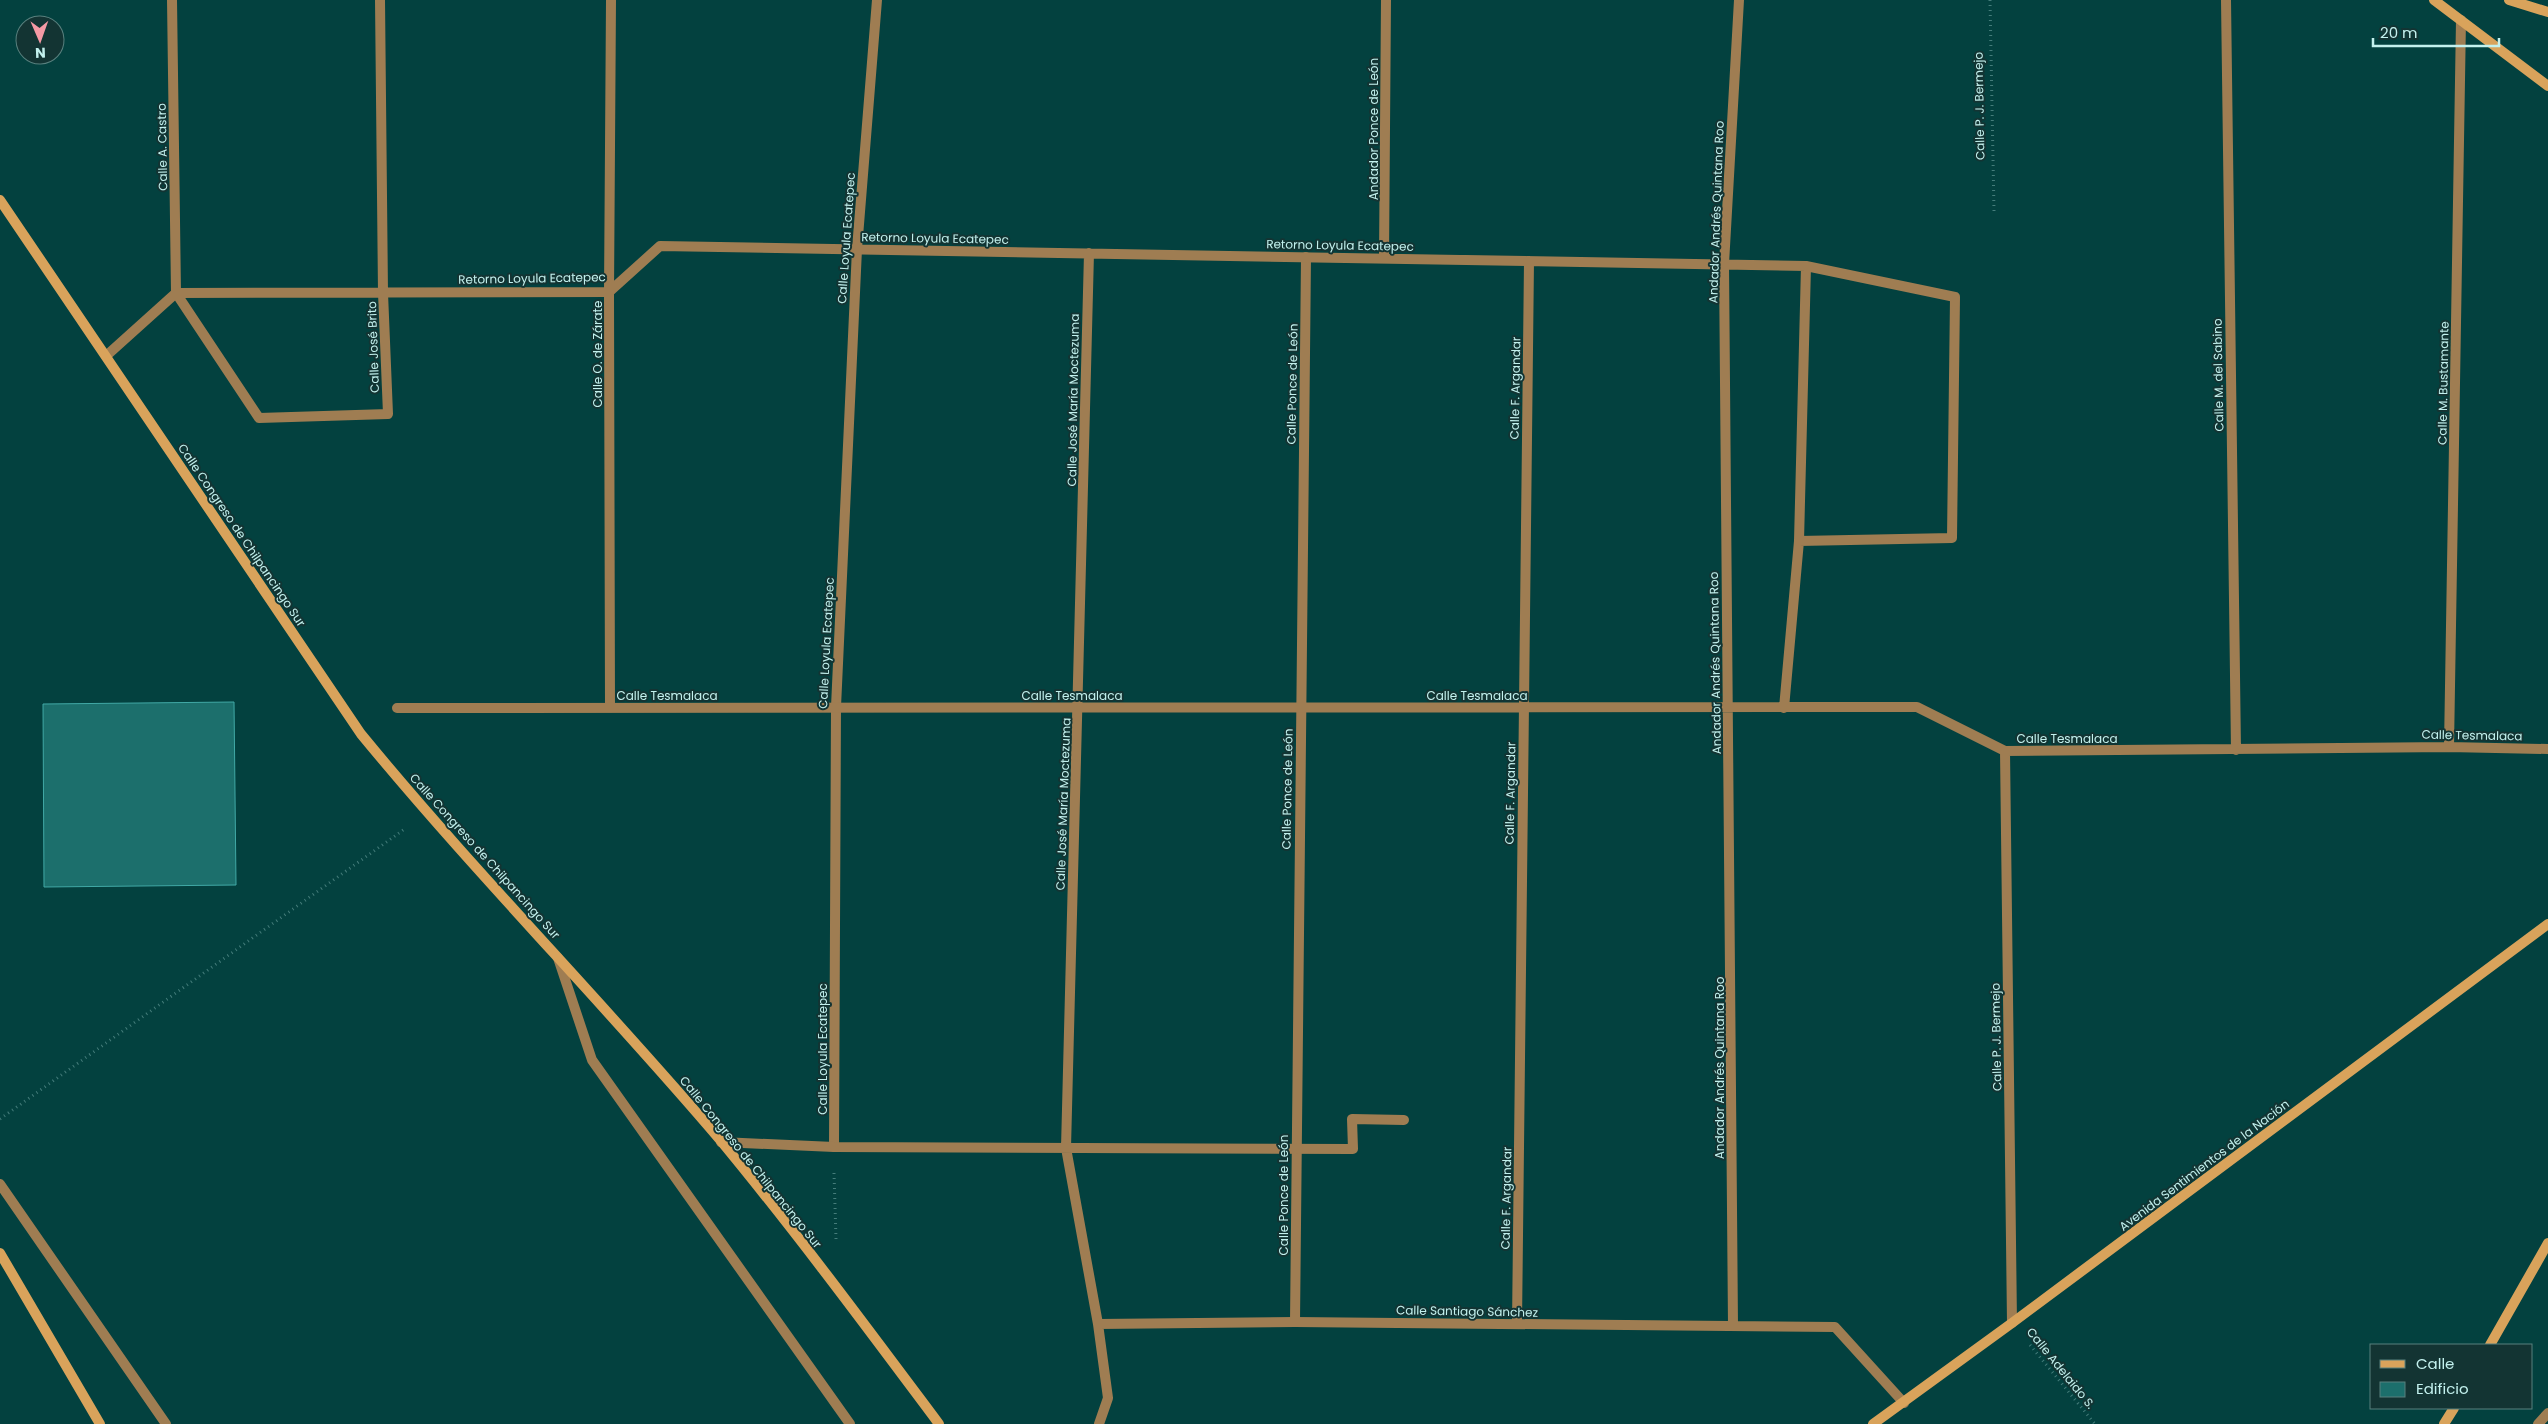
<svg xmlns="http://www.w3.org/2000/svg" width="2548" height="1424" font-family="Poppins,sans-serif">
<rect width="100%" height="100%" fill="#03413f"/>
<path fill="#1c6f6c" stroke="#41a9a6" d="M234,702L236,885L44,887L43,704Z"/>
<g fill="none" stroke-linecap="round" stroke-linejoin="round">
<path stroke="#457d7b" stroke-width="3" stroke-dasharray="1 4" stroke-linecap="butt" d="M1990,0L1994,211
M0,1119L406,828
M834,1173L836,1239
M2030,1345L2095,1424"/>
<path stroke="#9f7d52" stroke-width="10" d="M609,292L610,707
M558,958L592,1060L850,1424
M834,1147L836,707L857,249
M0,1184L166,1424
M1295,1322L1306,257
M2538,1424L2548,1413"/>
<path stroke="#9f7d52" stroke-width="10" d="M172,0L176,293L259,418L388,414L383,293L380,0
M2226,0L2236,750
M857,249L877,0
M1089,253L1066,1148L1098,1324L1108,1398L1099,1424
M1384,258L1386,0
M609,292L611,0
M106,356L176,293L609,292L660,246L1806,266L1955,297L1952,538L1799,541L1806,266
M397,708L1917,707L2005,751L2449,747L2548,749
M1784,708L1799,541
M2449,747L2461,20
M2005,751L2012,1323
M721,1142L834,1147L1353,1149L1352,1119L1404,1120
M1098,1324L1295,1322L1835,1327L1904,1403
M1517,1324L1529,261
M1733,1326L1724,264L1739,0"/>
<path stroke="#d9a35b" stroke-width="10" d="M2434,0L2548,86
M2509,0L2548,12
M0,200L361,734C476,874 604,1003 721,1141C797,1233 868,1329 939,1424
M0,1253L100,1424
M2490,1345L2548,1243
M1873,1424L2012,1323L2548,924
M2444,1424L2454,1408"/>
</g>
<g text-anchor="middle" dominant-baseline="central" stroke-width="4" stroke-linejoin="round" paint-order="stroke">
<g font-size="12" fill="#c3f1ee" stroke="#133433">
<text transform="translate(1979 106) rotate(-91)">Calle P. J. Bermejo</text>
<text transform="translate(1373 129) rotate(-90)">Andador Ponce de León</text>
<text transform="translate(162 147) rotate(-91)">Calle A. Castro</text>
<text transform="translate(1716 212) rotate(-88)">Andador Andrés Quintana Roo</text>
<text transform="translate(846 238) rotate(-86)">Calle Loyula Ecatepec</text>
<text transform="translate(935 238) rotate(1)">Retorno Loyula Ecatepec</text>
<text transform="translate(1340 245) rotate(1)">Retorno Loyula Ecatepec</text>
<text transform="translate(532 278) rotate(-1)">Retorno Loyula Ecatepec</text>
<text transform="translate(373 347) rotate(-92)">Calle José Brito</text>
<text transform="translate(597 354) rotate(-90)">Calle O. de Zárate</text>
<text transform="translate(2218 375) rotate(-91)">Calle M. del Sabino</text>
<text transform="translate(2443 383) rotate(-89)">Calle M. Bustamante</text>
<text transform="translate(1292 384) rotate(-89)">Calle Ponce de León</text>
<text transform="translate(1515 388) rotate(-89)">Calle F. Argandar</text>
<text transform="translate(1073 400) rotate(-89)">Calle José María Moctezuma</text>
<text transform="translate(242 535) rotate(56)">Calle Congreso de Chilpancingo Sur</text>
<text transform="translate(826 643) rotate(-87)">Calle Loyula Ecatepec</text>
<text transform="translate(1715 663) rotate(-91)">Andador Andrés Quintana Roo</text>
<text x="667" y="695">Calle Tesmalaca</text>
<text x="1072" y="695">Calle Tesmalaca</text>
<text x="1477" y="695">Calle Tesmalaca</text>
<text transform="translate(2472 735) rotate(1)">Calle Tesmalaca</text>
<text x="2067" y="738">Calle Tesmalaca</text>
<text transform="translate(1287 789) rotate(-89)">Calle Ponce de León</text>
<text transform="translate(1510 793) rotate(-89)">Calle F. Argandar</text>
<text transform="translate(1063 804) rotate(-88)">Calle José María Moctezuma</text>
<text transform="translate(485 856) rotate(48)">Calle Congreso de Chilpancingo Sur</text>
<text transform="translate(1996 1037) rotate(-91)">Calle P. J. Bermejo</text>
<text transform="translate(822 1049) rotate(-90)">Calle Loyula Ecatepec</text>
<text transform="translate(1719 1068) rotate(-90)">Andador Andrés Quintana Roo</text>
<text transform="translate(751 1162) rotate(51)">Calle Congreso de Chilpancingo Sur</text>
<text transform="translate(2204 1165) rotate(-37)">Avenida Sentimientos de la Nación</text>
<text transform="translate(1283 1195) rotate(-90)">Calle Ponce de León</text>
<text transform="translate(1506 1198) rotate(-89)">Calle F. Argandar</text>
<text transform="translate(1467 1311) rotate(1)">Calle Santiago Sánchez</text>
<text transform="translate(2061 1368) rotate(51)">Calle Adelaido S.</text>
</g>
</g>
<rect x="2370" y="1344" width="162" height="65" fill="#133433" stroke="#59807e"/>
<rect x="2380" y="1360" width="25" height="8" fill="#d9a35b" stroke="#59807e"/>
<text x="2416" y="1369" font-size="15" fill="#c3f1ee">Calle</text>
<rect x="2380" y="1382" width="25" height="15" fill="#1c6f6c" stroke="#59807e"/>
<text x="2416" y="1394" font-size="15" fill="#c3f1ee">Edificio</text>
<g transform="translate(40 40) rotate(178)"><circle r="24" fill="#133433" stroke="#59807e"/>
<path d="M0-4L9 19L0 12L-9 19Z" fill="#f49aa5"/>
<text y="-8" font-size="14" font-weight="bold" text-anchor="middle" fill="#c3f1ee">N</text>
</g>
<path d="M2373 38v8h126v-8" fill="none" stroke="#c3f1ee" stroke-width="2.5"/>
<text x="2380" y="38" font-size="15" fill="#c3f1ee" stroke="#133433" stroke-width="4" paint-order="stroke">20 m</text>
</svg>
